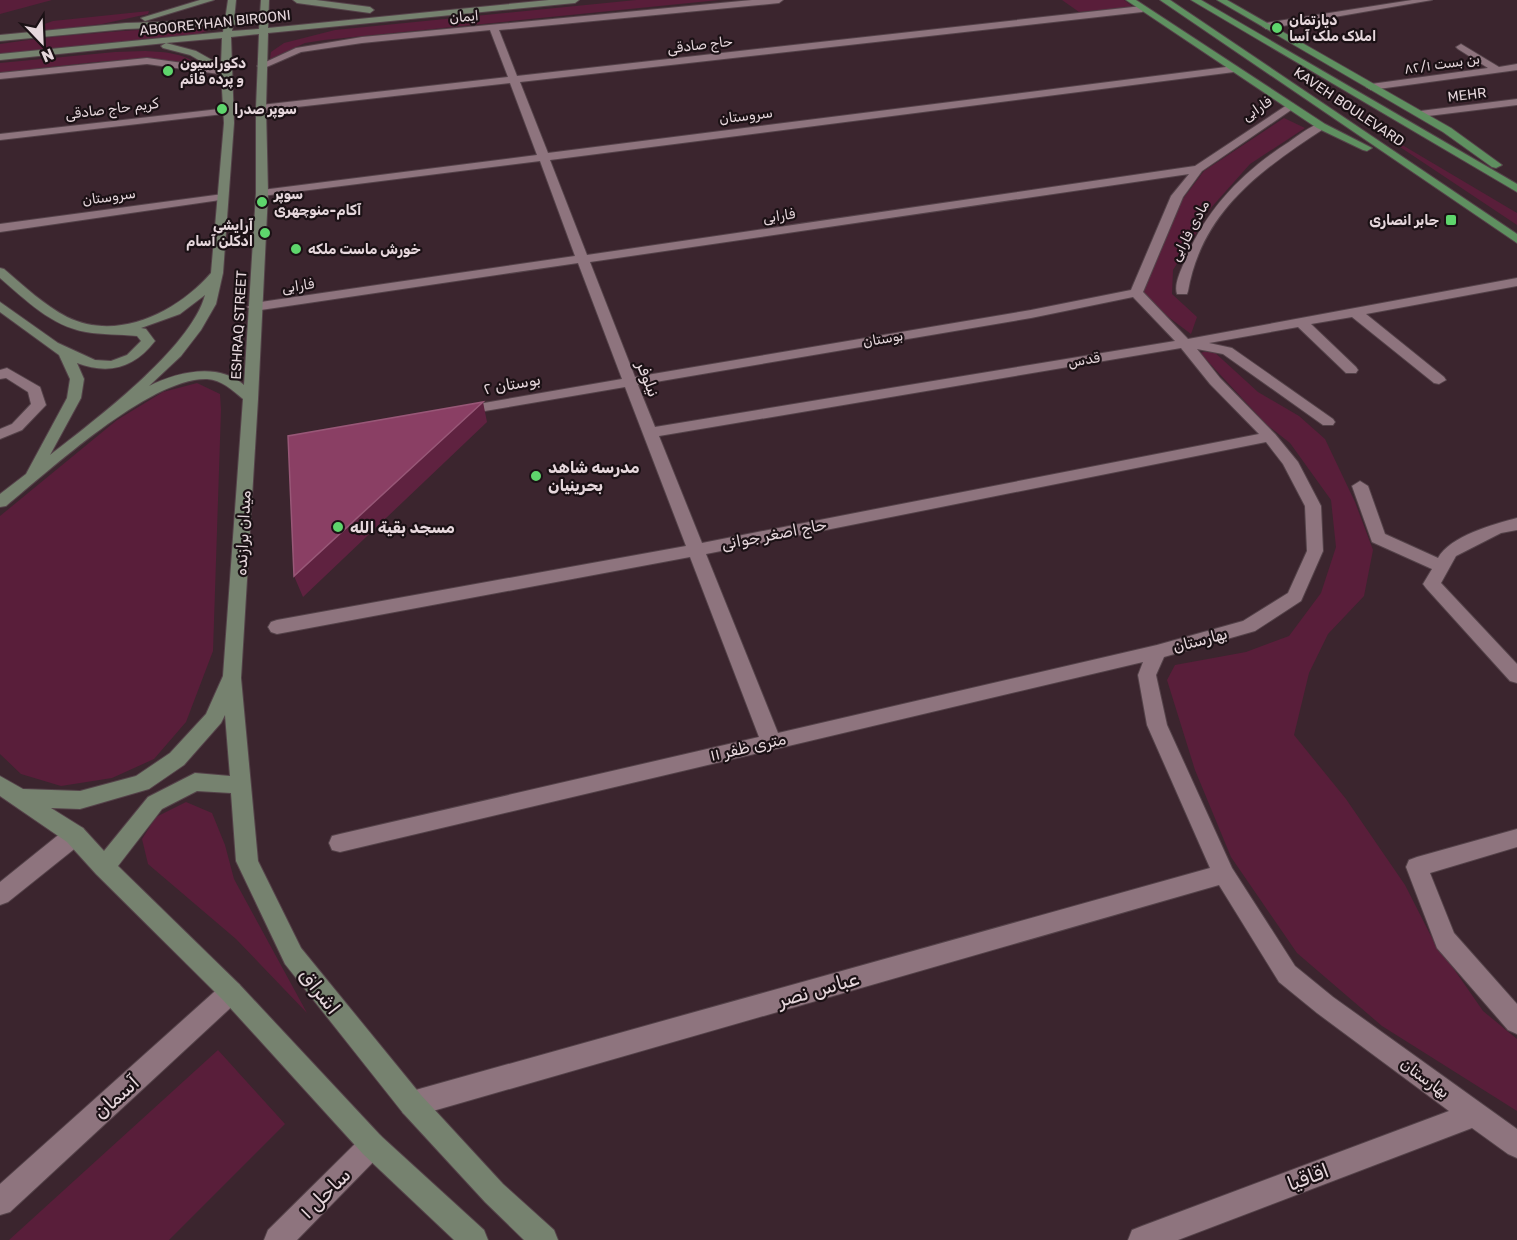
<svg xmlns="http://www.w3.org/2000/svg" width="1517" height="1240" font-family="Rubik,'Noto Sans Arabic',sans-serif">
<rect width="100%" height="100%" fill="#3b252e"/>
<path fill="#591e3a" d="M0,0H52L0,14Z
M636,0H719L324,40L305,43L270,59L271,52L284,43L335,30Z
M1062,0H1124L1133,7L1079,12Z
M149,11L148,14L102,24L41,31L36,27L53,21Z
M197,27L208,28L207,31L198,34L0,54V44C66,34 130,30 197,27Z
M145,51C167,52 184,53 202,67C140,50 63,67 0,73V63L115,52Z
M1355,117L1517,213V225Z
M1284,118L1305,128L1250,164L1201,219L1197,232L1173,270L1172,294L1197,317L1191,334L1167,316L1142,293L1182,200L1204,171Z
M1212,350L1258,392L1299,416L1325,439L1355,502L1373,550L1364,596L1328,634L1309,673L1294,735L1346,799L1405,885L1431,936L1483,1011L1517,1039V1111L1382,1026L1297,953L1231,857L1195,770L1167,680L1175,665L1246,652L1289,636L1321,593L1336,547L1331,500L1290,443L1267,425L1200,353Z
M197,383L220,394L221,410L213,651L186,722L154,759L112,778L61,786L21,774L0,754V516L117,420L163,392Z
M186,802L212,813L225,845L234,879L307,1013L236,939L148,864L142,839L156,817Z
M218,1050L285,1124L169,1240H9Z"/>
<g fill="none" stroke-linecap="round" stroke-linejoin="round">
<defs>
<path id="street" d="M752,0H783L779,3L499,30L517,76L1142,6L1146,9L1142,12L520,82L548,153L1234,66L1239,69L1234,72L550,160L587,255L1195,166L1290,103L1294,104V108L1202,171L1183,197L1143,292L1188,339L1517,278V286L1366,314L1444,377L1446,380L1439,384L1434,383L1352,317L1311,324L1356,367L1358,370L1356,373H1346L1298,327L1209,343L1232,348L1333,419L1335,422L1333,425H1323L1223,354L1197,349L1220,378L1275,434L1298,462L1321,506L1323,551L1301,601L1255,631L1164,657L1156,675L1167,725L1232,868L1295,966L1333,997L1517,1129V1158L1508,1154L1472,1128L1178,1240H1128L1132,1230L1142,1226L1449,1111L1317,1013L1279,982L1219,885L412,1117L403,1113L399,1104L403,1095L412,1091L1210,868L1147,725L1138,675L1143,662L340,852L332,850L329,843L332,836L340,834L759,737L690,557L277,634L271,632L268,627L271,622L277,620L686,546L625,387L461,415L454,411L461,407L622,379L578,263L254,311L247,307L254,303L575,256L540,161L262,196L256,193L262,190L537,155L510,83L261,111L256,108L261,105L508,77L490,30L362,43L301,52L262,69L257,66L296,48L362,37ZM1189,174L1171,196L1131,290L1031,310L635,377L590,262ZM1133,297L1175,341L655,427L638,385L1031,318ZM1181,348L1210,384L1259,434L702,543L659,436ZM1266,442L1283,464L1305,506L1307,551L1288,593L1243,621L1157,645L778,733L706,554Z
M1412,0H1432L1266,29L1262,26L1266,23Z
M1461,44L1499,67L1517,64V70L1371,90L1366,87L1371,84L1488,68L1458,49L1456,47Z
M147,58L226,69L231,72L226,75L147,64L0,79V73Z
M1517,99V105L1420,117L1415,114L1420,111Z
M228,108L232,109V113L0,140V134Z
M1321,123L1326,126L1325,128C1262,169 1202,211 1188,291L1187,294H1177C1174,285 1180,272 1184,263C1205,210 1242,172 1289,142C1299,135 1310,126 1321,123Z
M223,194L227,195V199L0,232V224Z
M7,368L40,387L46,405L22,430L0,439V429L12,424L31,404L28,392L6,378L0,379V370Z
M1360,481L1368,486L1385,534L1438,558C1450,536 1494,524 1517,518V530L1501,533L1456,556L1441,583L1517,664V683L1510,681L1426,588L1423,584L1432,569L1372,542L1352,486Z
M75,826L83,828L86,835L83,842L8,902L0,905V882L67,828Z
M1517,829V847L1430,873L1454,933L1517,1004V1034L1508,1030L1437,948L1406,867L1409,860L1417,857Z
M231,981L239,984L243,992L239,1000L10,1212L0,1215V1184L223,984Z
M372,1132L381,1136L385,1145L381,1154L297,1240H264L268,1230L363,1136Z"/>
<path id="secondary" d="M200,0H214L145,21L141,18Z
M228,0H236L234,20L242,19L246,22L233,25L232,31L259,29L261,0H269L268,28L549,0H579L575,3L268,33L266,108L268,193L258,399L241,678L258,861L301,948L421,1095L503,1184L554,1230L558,1240H524L485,1202L403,1113L285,964L236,861L231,793L197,791L162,809L118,866L239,984L381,1136L484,1230L488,1240H454L363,1154L223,1000L96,874L67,842L0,796V776L23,789L80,791L136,776L170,753L206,714L223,676L243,399C232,390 222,380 207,379C151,377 50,470 6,506L0,507V494L26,474L67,398L70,379L59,355L0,312V302L58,343L95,360L111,361L127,355L141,341L137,336C120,334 102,335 86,332C51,326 26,300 0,278V268L4,269C24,286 44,305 67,317C118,342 177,312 211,273L224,123L221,73L190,55L163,48L161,46L166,43L0,60V54L223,32L224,25L126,29L0,41V35L126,23L225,20ZM259,34L256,108V193L244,385C218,362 177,372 149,386L181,356L201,330L216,304L223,273L234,123L231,37ZM222,38L221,65L196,51L166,43ZM205,295C191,348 94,421 50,455L81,398L84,379L77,363C109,375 134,368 155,341L146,329L141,328L180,314ZM225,715L230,776L195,773L148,797L104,851L83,828L51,808L80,809L149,789L184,765L221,723Z
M293,0H316L370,7L374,10L370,13L297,3Z"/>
<path id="primary" d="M1126,0H1136L1325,124L1372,148L1367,151L1363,150L1317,128Z
M1160,0H1170L1517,234V243Z
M1191,0H1201L1517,184V192Z
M1217,0H1227L1451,128L1502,165L1496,168L1492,167L1443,132Z"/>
</defs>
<use href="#street" stroke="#544249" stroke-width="2"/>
<use href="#secondary" stroke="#544249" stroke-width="2"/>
<use href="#primary" stroke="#544249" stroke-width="2"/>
<use href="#street" fill="#8e747e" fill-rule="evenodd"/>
<use href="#secondary" fill="#76826f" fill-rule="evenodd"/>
<use href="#primary" fill="#5f9060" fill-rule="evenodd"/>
</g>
<path fill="#5f2240" d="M483,402L487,422L303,597L294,576Z"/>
<path fill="#8a3f64" stroke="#985777" stroke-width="1.5" d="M483,402L294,576L288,436Z"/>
<g fill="#5ed56c" stroke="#1b1115" stroke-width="2">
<circle cx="1277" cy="28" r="6"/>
<circle cx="168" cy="71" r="6"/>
<circle cx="222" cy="109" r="6"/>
<circle cx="262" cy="202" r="6"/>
<rect x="1445" y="214" width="12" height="12" rx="3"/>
<circle cx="265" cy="233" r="6"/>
<circle cx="296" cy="249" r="6"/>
<circle cx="536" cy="476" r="6"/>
<circle cx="338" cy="527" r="6"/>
</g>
<g text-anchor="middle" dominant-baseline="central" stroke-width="4.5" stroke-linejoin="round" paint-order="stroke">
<g font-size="14" fill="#e6d7dc" stroke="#1b1115">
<text transform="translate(464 17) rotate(-5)">ایمان</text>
<text transform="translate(215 23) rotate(-6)">ABOOREYHAN BIROONI</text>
<text transform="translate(700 45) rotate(-7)">حاج صادقی</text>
<text transform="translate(1442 64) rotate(-8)">بن بست ۸۲/۱</text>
<text transform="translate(1467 95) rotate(-7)">MEHR</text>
<text transform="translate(1349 107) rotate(34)">KAVEH BOULEVARD</text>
<text transform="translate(112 109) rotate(-7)">کریم حاج صادقی</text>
<text transform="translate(1257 109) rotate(-34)">فارابی</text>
<text transform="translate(746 116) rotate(-7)">سروستان</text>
<text transform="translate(109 197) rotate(-8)">سروستان</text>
<text transform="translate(779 216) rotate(-8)">فارابی</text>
<text transform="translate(1190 231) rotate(-62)">مادی فارابی</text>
<text transform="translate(298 286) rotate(-8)">فارابی</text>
<text transform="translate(239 325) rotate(-87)">ESHRAQ STREET</text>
<text transform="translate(883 339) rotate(-10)">بوستان</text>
<text transform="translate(1084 360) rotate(-9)">قدس</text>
</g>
<g font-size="14" font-weight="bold" fill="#e6d7dc" stroke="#1b1115" text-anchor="start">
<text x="1289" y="20">دپارتمان<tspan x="1289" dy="16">املاک ملک آسا</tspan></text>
<text x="180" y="63">دکوراسیون<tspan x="180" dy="16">و پرده قائم</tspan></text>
<text x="234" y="109">سوپر صدرا</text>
<text x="274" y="194">سوپر<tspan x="274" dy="16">آکام-منوچهری</tspan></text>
<text x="1439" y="220" text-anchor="end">جابر انصاری</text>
<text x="253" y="225" text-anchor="end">آرایشی<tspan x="253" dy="16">ادکلن آسام</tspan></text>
<text x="308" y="249">خورش ماست ملکه</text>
</g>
<g font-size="16" fill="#e6d7dc" stroke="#1b1115">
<text transform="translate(648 379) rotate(69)">نیلوفر</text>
<text transform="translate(512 384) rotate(-10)">بوستان ۲</text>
<text transform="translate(243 533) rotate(-87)">میدان برازنده</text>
<text transform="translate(774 534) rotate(-11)">حاج اصغر جوانی</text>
<text transform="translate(1200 640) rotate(-15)">بهارستان</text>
<text transform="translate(748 747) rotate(-13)">۱۱ متری ظفر</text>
<text transform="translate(1425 1078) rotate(36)">بهارستان</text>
</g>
<g font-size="16" font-weight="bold" fill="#e6d7dc" stroke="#1b1115" text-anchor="start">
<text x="548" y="467">مدرسه شاهد<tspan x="548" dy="18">بحرینیان</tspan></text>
<text x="350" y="527">مسجد بقیة الله</text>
</g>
<g font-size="20" fill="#e6d7dc" stroke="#1b1115">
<text transform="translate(818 989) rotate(-16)">عباس نصر</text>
<text transform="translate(320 991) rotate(52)">اشراق</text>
<text transform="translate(116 1097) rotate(-42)">آسمان</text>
<text transform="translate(1308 1177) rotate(-21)">اقاقیا</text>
<text transform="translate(325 1193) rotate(-45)">ساحل ۱</text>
</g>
</g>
<g transform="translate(42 42) rotate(157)" stroke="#1b1115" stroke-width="4.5" paint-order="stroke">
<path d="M0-4.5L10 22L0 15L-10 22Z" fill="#e6d7dc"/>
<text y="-9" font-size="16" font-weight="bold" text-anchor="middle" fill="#e6d7dc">N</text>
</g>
</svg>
